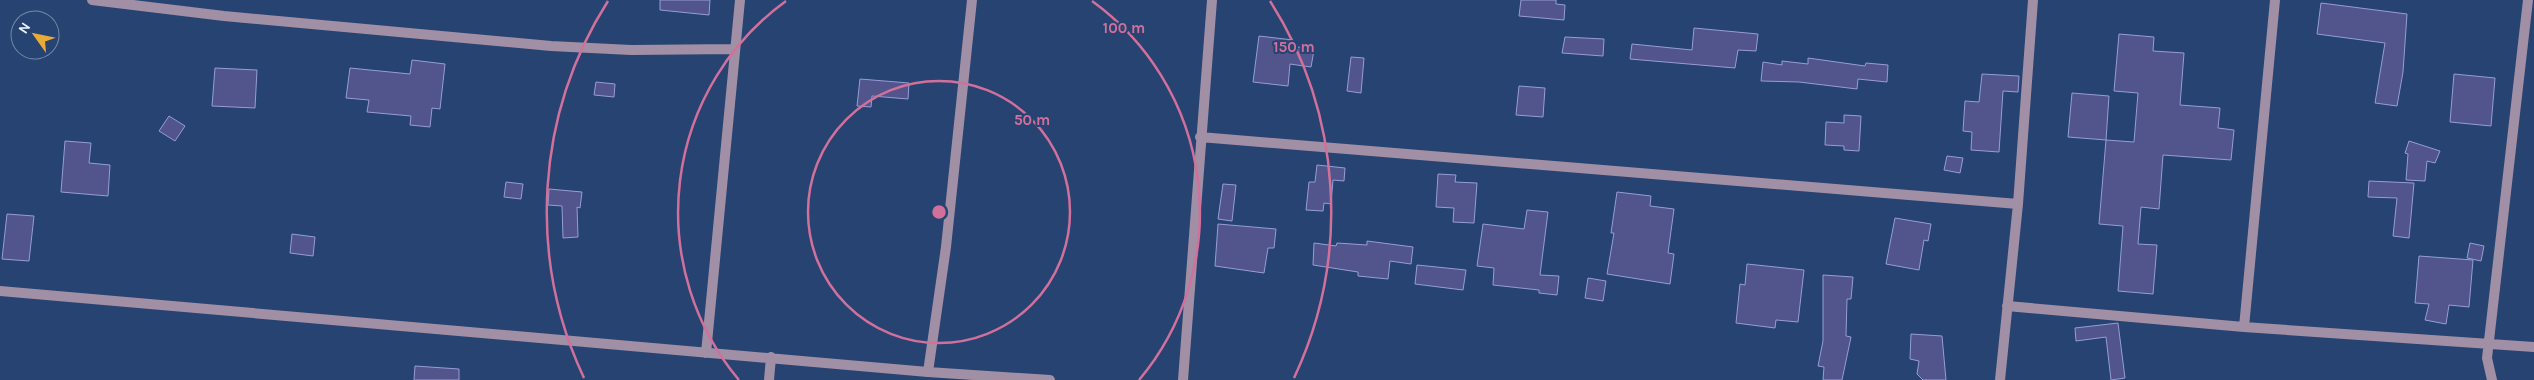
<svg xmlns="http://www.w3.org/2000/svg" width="2534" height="380" font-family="Karla,sans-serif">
<rect width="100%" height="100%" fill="#264371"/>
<path fill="#51558b" stroke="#969dd8" d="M660,0H710L709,15L660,10Z
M1521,0H1556V4L1565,5L1564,20L1519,16Z
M2321,3L2407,14L2403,72L2397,106L2375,103L2385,43L2317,34Z
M1694,28L1758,34L1756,51L1738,50L1735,68L1630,59L1632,44L1692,50Z
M2119,34L2154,37L2153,51L2184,53L2180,105L2220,108L2218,128L2234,130L2231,160L2163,155L2159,209L2141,207L2138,244L2157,245L2153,294L2118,291L2123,226L2099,224L2106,140L2134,142L2138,93L2114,91Z
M1259,36L1293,40V46L1314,50L1311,67L1290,64L1288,86L1253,82Z
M1565,37L1604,39L1603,56L1562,53Z
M1351,57L1364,58L1361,93L1347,91Z
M1808,58L1865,66L1866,63L1888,65L1887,82L1858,79L1857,89L1799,82L1761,81L1763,62L1782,65V61L1808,64Z
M412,60L445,64L440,109L432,108L430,127L410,125L411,116L367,112L369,100L346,98L350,68L410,74Z
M215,68L257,70L255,108L212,106Z
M1982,74L2019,76L2018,92L2003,91L1999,152L1971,150L1972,132L1963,131L1965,101L1979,102Z
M2454,74L2495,78L2491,126L2450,122Z
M860,79L909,83L908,99L872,96L871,107L857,106Z
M596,82L615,84L614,97L594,95Z
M1519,86L1545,88L1543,117L1516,115Z
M2072,93L2109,96L2106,140L2068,137Z
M1844,115L1861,116L1859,151L1844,150V146L1825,145L1826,122L1844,123Z
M169,116L185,126L175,141L159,131Z
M65,141L91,143L89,163L110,165L108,196L61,192Z
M2409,141L2440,151L2435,163L2427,161L2425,181L2406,180L2408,154L2405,153Z
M1947,156L1963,158L1960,173L1944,170Z
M1317,165L1345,168L1344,181L1333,180L1331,204L1324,203L1323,211L1306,210L1309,182H1315Z
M1438,174L1456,175L1455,182L1477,183L1474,223L1453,222L1454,208L1436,207Z
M2369,181L2414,183L2409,238L2393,236L2397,198L2368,197Z
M506,182L523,184L521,199L504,197Z
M1223,184L1236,185L1232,221L1218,219Z
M549,189L582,192L580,208L577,207L578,237L563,238L562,206L548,205Z
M1617,192L1651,196L1650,206L1674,209L1668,253L1674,254L1670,284L1607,274L1614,233H1611Z
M1527,210L1548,212L1540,275L1559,276L1557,295L1539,293V290L1493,285L1494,268L1477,266L1483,224L1524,229Z
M7,214L34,216L29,261L2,259Z
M1895,218L1931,224L1928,241L1924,240L1919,270L1886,264Z
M1218,224L1276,229L1274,248H1268L1264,273L1215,266Z
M292,234L315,237L313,256L290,253Z
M1367,241L1413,247L1411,264L1390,261L1388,279L1358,276V272L1313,265L1314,243L1336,246L1337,243L1367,245Z
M2470,243L2484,246L2481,261L2467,258Z
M2419,256L2473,260L2469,307L2449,305L2446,324L2425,320L2429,304L2415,303Z
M1747,264L1804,270L1798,322L1776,320L1775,328L1736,323L1740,284L1745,285Z
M1417,265L1466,270L1463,290L1415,284Z
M1823,275L1853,277L1851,299H1847L1846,336L1851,337L1842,380H1823L1824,367L1818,366L1823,341Z
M1588,278L1606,281L1603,301L1585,298Z
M2118,323L2125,378L2111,380L2106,337L2076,341L2075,328Z
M1911,334L1942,336L1946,380H1923L1917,374L1919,361L1910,359Z
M415,366L459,369V380H414Z"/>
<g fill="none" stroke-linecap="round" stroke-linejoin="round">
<path stroke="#a18fa6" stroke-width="10" d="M92,0L224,16L551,46L631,50L735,49
M1200,137L2018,204
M0,291L928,372L1050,380
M2007,306L2244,327L2534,347
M2244,327L2275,0
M706,353L740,0
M928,372L946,247L972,0
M769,380L771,357
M1183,380L1212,0
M2000,380L2018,204L2033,0
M2492,380L2487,358L2528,0"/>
</g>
<g fill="none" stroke="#d2709c" stroke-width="2.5">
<circle cx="939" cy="212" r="131"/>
<path d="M739 380A261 261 0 0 1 786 1M1092 1A261 261 0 0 1 1139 380"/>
<path d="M584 378A392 392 0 0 1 608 1M1270 1A392 392 0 0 1 1294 378"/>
</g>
<circle cx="939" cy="212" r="8" fill="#d2709c" stroke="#264371" stroke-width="2.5"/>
<g font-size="15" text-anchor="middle" font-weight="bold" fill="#d2709c" stroke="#264371" stroke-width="4" stroke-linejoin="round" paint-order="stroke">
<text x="1124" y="33">100 m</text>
<text x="1294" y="52">150 m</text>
<text x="1032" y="125">50 m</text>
</g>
<g transform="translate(35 35) rotate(303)"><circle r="24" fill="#264371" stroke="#7589a9"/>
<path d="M0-4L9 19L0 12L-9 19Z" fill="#e8ab37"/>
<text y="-8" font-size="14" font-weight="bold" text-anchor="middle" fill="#ebf3fe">N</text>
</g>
</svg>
